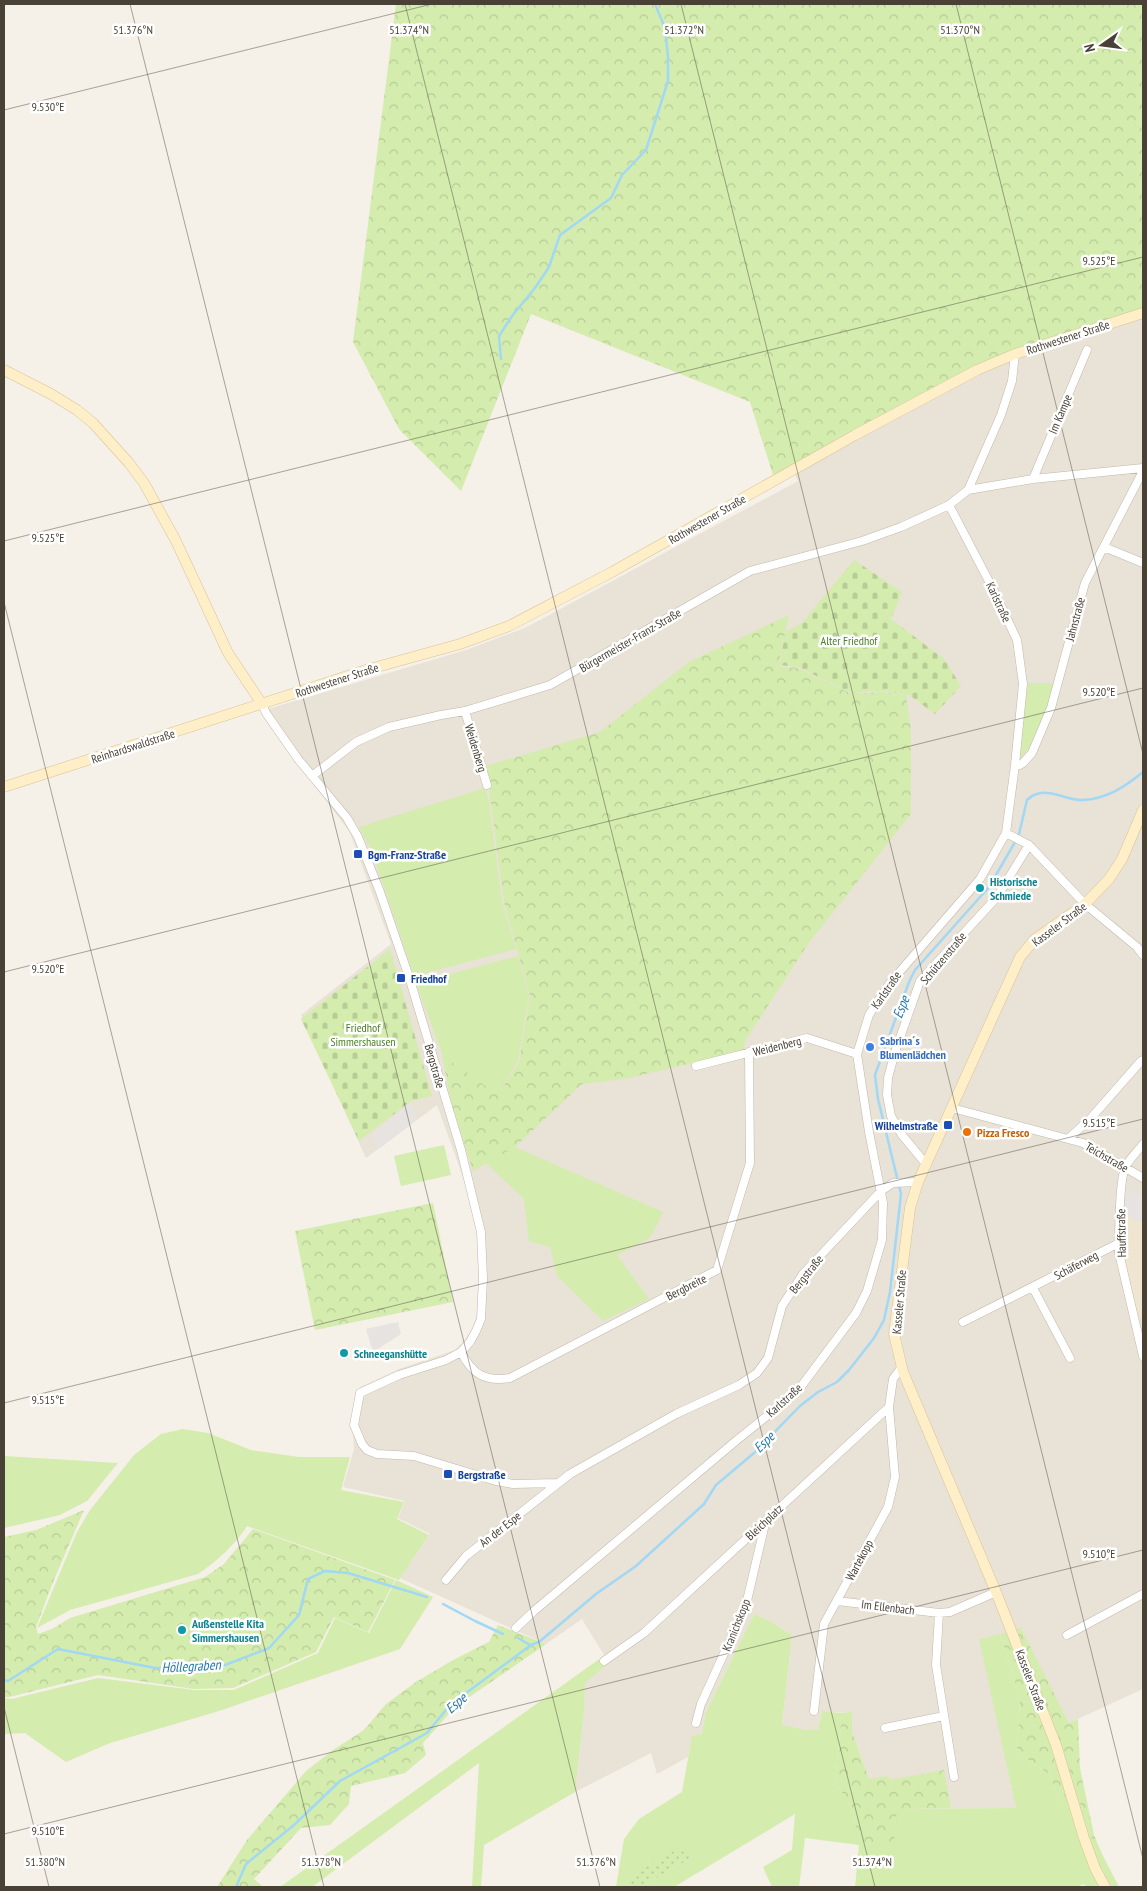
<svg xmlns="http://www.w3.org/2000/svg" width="1147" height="1891" font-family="'PT Sans Narrow',sans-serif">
<defs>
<pattern id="forest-crowns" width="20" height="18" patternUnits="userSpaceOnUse" patternTransform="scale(1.25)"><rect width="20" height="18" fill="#d4ecae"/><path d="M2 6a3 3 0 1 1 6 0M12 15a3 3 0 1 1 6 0" fill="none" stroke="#b8cc96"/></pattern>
<pattern id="cemetery-stones" width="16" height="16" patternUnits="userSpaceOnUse" patternTransform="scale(1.25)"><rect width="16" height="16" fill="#d4ecae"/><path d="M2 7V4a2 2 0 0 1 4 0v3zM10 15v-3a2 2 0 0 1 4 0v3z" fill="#b8cc96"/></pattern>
<pattern id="garden-dots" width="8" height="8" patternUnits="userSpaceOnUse" patternTransform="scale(1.25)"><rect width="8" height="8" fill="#d4ecae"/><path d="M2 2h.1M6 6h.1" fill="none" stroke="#b8cc96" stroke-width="1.8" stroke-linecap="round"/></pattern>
</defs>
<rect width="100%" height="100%" fill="#f5f0e8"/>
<path fill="#e9e2d6" d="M1143,310V1689L1069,1723L1021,1629L980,1639L1016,1808L896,1809L869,1779L852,1731L851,1713L822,1711L818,1730H807L782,1726L792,1635L768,1620L754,1614L706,1712L702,1734L692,1736L688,1757L657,1774L651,1753L575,1792L584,1713L585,1682L609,1663L582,1619L546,1644L400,1578L430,1534L398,1518L405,1501L343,1487L354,1449L352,1420L360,1387L399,1369L455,1350L465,1340L472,1329L476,1318L482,1271L478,1228L464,1180L437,1105L366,1158L301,1015L391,944L350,833L261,711L466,650L525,628L798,481L792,467L996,364Z"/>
<path fill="#efe5d1" d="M1125,1214L1138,1222L1139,1220L1143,1223V1317L1137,1320L1122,1251Z"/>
<path fill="#d4ecae" d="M1028,683H1054C1047,709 1039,737 1022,757H1020Z
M485,788L489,802L502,902L516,949L414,976L371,849L359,827Z
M518,956L529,996L518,1060L498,1095L443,1056L416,983Z
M444,1145L451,1175L401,1186L394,1156Z
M515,1147L663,1212L650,1238L617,1255L649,1299L603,1321L557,1276L550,1247L529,1241L524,1199L486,1163Z
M183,1429L208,1433L251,1450L299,1457H350L341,1490L404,1502L397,1519L429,1535L399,1580L247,1526C235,1545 217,1561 198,1574L70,1610L37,1628L77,1532L90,1510L134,1455L161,1434Z
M4,1456L118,1463L87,1501L60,1515L4,1528Z
M396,1580L433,1597L400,1649L219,1711L110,1743L66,1762L25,1733L4,1734V1698L12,1699L98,1678L194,1690H234L318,1653L335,1618L369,1633Z
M754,1614L768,1620L792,1635L782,1725L807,1730H818L822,1711L842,1713L835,1781L853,1810L860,1845L896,1809L1016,1808L979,1639L1000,1634L1020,1697L1017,1752L1049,1774L1060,1802H1080L1097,1854H1102L1119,1887H1086L1084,1884L1076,1887H855L859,1845L805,1838L799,1887H772L763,1867L792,1850L795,1814L674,1887H640L693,1857L628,1878L626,1887H616L624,1839L639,1819L682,1792L692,1736L702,1734L706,1712Z
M605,1655L609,1663L585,1683L584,1713L575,1792L484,1845L481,1887H472L479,1763L312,1887H280Z"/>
<path fill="url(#forest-crowns)" d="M396,4H1143V311L992,365L773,475L750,402L531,314L461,491L399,429L353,342Z
M789,615L778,666L797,668L852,694L883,692L906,695L911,731V814L808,944L745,1041L744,1051L624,1079L582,1084L515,1147L473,1171L451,1102L442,1055L498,1095L519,1062L530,996L504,902L486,766L600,732L689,662Z
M433,1203L453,1302L315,1330L295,1231Z
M84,1510L53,1582L36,1627L38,1634L52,1629L70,1618L205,1577L224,1564L253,1529L395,1580L368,1632L334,1617L316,1652L233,1688L194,1689L98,1675L9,1697H4V1537L36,1530Z
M498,1625L546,1644L455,1707L423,1743L426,1755L405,1773L351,1786L349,1804L330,1825L301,1828L254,1879L263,1887H217L247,1840L306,1771L333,1750L364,1730L386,1704L416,1682L453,1660L489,1642Z
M1021,1628L1069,1723L1078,1719L1080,1768L1094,1835L1102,1854H1097L1080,1803L1060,1802L1049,1774L1017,1752L1020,1697L1000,1634Z
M852,1712V1731L869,1779L888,1776L890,1780L944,1770L951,1808L897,1809L894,1843L859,1845L853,1810L835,1781L842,1713Z"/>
<path fill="url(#cemetery-stones)" d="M854,560L902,592L891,619L944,659L961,686L935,714L909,695L883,691L851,693L798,667L779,665L786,631L801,624Z
M390,949L432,1096L411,1101L359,1141L301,1019Z"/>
<path fill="url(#garden-dots)" d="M684,1845L693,1857L640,1887H626L628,1878Z"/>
<path fill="#e6e3e0" d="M409,1103L418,1119L380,1148L371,1135Z
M1126,1187L1143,1198V1214L1138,1222L1125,1214Z
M398,1322L401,1334L373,1352L366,1329Z"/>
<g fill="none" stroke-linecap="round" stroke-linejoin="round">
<path stroke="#a1d8f5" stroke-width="2.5" d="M501,359L499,336L512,316L535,288L549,267L560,235L611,198L622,175L646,150L668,81V57L665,28L655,4
M1019,834L1027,800C1029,798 1033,795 1037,794C1052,789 1068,801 1083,800C1107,799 1126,786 1143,772
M443,1604L475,1621L503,1634
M518,1638L530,1645
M4,1680L8,1681L58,1649L155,1668H192L225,1665L269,1648L299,1615L308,1579L325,1571L348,1573L427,1597
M236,1887L246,1864L294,1825L340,1781L427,1733L450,1705L531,1645L539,1642L596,1594L636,1566L704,1504L716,1485L754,1453L800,1406L818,1392L837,1382L849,1370L874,1338L884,1320L890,1292L901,1194L878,1099L875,1075L909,982L915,970L989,887L1015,842"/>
<defs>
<path id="street" d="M1033,479L1087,350
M968,490L1033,479L1143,468
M1104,547L1143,563
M262,704L266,713L298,759L347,818L358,837L380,892L410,980L461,1150L481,1232L483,1278L481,1319L476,1331L470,1342L461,1352L446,1360L399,1375L360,1393L354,1425L362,1444L367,1450L377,1454L414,1456L496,1481L513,1484L558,1483
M465,711L487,785
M1015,765H1020L1023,763L1032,753L1051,708L1085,583L1143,471
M312,776L356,742L389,727L441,715L465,711L550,685L750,571L862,541L901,527L949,505
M1006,833L1029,845L1085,904L1137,947L1143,955
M696,1066L807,1038L857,1054
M952,1108L1083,1143L1143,1178
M1069,1138L1091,1118L1141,1061L1143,1060
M1143,1144C1138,1151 1130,1158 1126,1166C1119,1177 1119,1237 1119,1253L1143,1356
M926,1164L902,1135L891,1116L887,1095L888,1078L895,1052L920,981L997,897L1029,845
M1033,1288L1070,1358
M963,1322L1119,1243
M461,1352C472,1374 485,1382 510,1378L717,1270L750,1163L749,1052
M446,1580L466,1556L570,1474L676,1414L739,1385L757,1373L768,1358L782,1306L803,1274L881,1191L893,1183L918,1182
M837,1601L939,1613L950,1612L996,1592
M939,1613L936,1665L954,1777
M516,1628L534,1611L737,1440L797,1392L856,1313L867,1291L882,1240L883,1203L869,1132L857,1054L869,1015L890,983L980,879L1006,833L1015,765L1023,684L1017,640L993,589L949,505L968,490L1001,415L1012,381L1015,354
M1067,1635L1143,1594
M604,1661L644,1633L889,1407
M814,1711L824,1624L888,1507L895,1477L889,1407L893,1379L901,1368
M696,1723L701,1704L746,1605L764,1528L763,1523
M885,1728L944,1716"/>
<path id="secondary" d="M4,370L51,394L77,410L93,423L129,463L144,483L176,541L228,653L262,704
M4,787L366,670L460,644L509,626L612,572L855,435L977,370L1015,354L1143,313
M1105,1887L1095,1868L1084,1838L1056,1745L996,1592L903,1372L894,1334L910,1208L918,1182L1020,957L1035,939L1085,904L1109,879L1122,859L1143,810"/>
</defs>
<use href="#street" stroke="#c1b8aa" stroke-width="9"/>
<use href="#secondary" stroke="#d8c395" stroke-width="11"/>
<use href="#street" stroke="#fff" stroke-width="8"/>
<use href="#secondary" stroke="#ffefc8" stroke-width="10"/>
</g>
<path fill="none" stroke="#494136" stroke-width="1" stroke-opacity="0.45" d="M130,4L600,1887M405,4L875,1887M681,4L1143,1859M956,4L1143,754M4,110L432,4M4,541L1143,257M4,602L324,1887M4,972L1143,688M4,1403L1143,1119M4,1707L49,1887M4,1834L1143,1550"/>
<g fill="#1a4fb4" stroke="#fff" stroke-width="2">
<rect x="353" y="849" width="10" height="10" rx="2.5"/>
<rect x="396" y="973" width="10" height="10" rx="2.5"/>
<rect x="943" y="1120" width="10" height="10" rx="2.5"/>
<rect x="443" y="1469" width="10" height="10" rx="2.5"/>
</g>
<g fill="#0f9aa8" stroke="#fff" stroke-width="2">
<circle cx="980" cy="888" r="5"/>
<circle cx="344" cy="1353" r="5"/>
<circle cx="182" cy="1630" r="5"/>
</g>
<circle fill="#3f7fe0" stroke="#fff" stroke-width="2" cx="870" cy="1047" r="5"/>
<circle fill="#e8710a" stroke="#fff" stroke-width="2" cx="967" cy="1132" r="5"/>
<g text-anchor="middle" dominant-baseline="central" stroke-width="5" stroke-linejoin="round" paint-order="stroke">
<g font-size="12" fill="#494136" stroke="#fff">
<text transform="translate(1068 337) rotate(-18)">Rothwestener Straße</text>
<text transform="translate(1060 414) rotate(-67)">Im Kampe</text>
<text transform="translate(707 519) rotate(-30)">Rothwestener Straße</text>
<text transform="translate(999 602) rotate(65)">Karlstraße</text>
<text transform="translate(1075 619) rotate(-75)">Jahnstraße</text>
<text transform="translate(630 640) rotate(-30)">Bürgermeister-Franz-Straße</text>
<text transform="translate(337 680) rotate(-18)">Rothwestener Straße</text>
<text transform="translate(133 746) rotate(-18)">Reinhardswaldstraße</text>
<text transform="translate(476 748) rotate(73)">Weidenberg</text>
<text transform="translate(1059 924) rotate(-37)">Kasseler Straße</text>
<text transform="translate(943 958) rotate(-50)">Schützenstraße</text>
<text transform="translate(886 990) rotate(-55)">Karlstraße</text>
<text transform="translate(777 1046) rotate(-14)">Weidenberg</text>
<text transform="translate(435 1066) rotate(74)">Bergstraße</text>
<text transform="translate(1107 1157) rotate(30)">Teichstraße</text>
<text transform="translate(1121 1233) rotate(-91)">Hauffstraße</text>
<text transform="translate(1076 1265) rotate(-28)">Schäferweg</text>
<text transform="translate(806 1274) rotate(-51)">Bergstraße</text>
<text transform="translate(686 1287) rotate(-27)">Bergbreite</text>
<text transform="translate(899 1302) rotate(-85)">Kasseler Straße</text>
<text transform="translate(784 1400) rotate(-42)">Karlstraße</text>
<text transform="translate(764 1522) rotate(-43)">Bleichplatz</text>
<text transform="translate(500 1529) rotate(-38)">An der Espe</text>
<text transform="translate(859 1560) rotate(-62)">Wartekopp</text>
<text transform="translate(888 1607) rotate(7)">Im Ellenbach</text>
<text transform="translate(736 1625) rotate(-68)">Kranichskopp</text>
<text transform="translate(1031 1680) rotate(69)">Kasseler Straße</text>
</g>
<g font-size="12" fill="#4c8024" stroke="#fff">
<text x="849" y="640">Alter Friedhof</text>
<text x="363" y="1027">Friedhof<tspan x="363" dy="14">Simmershausen</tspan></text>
</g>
<g font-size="12" font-weight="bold" fill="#164399" stroke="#fff" text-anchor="start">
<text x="368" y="854">Bgm-Franz-Straße</text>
<text x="411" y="978">Friedhof</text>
<text x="938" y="1125" text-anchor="end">Wilhelmstraße</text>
<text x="458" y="1474">Bergstraße</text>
</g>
<g font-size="12" font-weight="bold" fill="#0d838f" stroke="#fff" text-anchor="start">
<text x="990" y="881">Historische<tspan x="990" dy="14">Schmiede</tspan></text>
<text x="354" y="1353">Schneeganshütte</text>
<text x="192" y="1623">Außenstelle Kita<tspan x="192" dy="14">Simmershausen</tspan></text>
</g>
<g font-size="12" font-weight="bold" fill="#366cbe" stroke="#fff" text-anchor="start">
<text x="880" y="1040">Sabrina´s<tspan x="880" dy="14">Blumenlädchen</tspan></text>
</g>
<g font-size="12" font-weight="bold" fill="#c56008" stroke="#fff" text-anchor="start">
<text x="977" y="1132">Pizza Fresco</text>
</g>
<g font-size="14" font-style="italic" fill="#257aac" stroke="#fff">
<text transform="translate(901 1007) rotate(-69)">Espe</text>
<text transform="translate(764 1442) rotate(-45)">Espe</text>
<text transform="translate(191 1666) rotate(-3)">Höllegraben</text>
<text transform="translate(456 1703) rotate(-41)">Espe</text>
</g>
</g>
<g font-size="12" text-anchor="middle" fill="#494136" stroke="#fff" stroke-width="5" stroke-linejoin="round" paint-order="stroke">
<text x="133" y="34">51.376°N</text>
<text x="409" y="34">51.374°N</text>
<text x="684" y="34">51.372°N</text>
<text x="960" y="34">51.370°N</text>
<text x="48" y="111">9.530°E</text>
<text x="1099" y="265">9.525°E</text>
<text x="48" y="542">9.525°E</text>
<text x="1099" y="696">9.520°E</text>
<text x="48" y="973">9.520°E</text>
<text x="1099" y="1127">9.515°E</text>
<text x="48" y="1404">9.515°E</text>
<text x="1099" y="1558">9.510°E</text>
<text x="48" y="1835">9.510°E</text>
<text x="45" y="1866">51.380°N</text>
<text x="321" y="1866">51.378°N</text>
<text x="596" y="1866">51.376°N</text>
<text x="872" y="1866">51.374°N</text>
</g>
<rect width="1147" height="1891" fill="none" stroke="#494136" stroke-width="10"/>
<g transform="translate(1102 45) rotate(256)" stroke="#ffffff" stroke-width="4" paint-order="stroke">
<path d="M0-4L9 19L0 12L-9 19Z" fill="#494136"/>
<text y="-8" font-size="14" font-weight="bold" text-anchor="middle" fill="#494136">N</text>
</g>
</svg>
